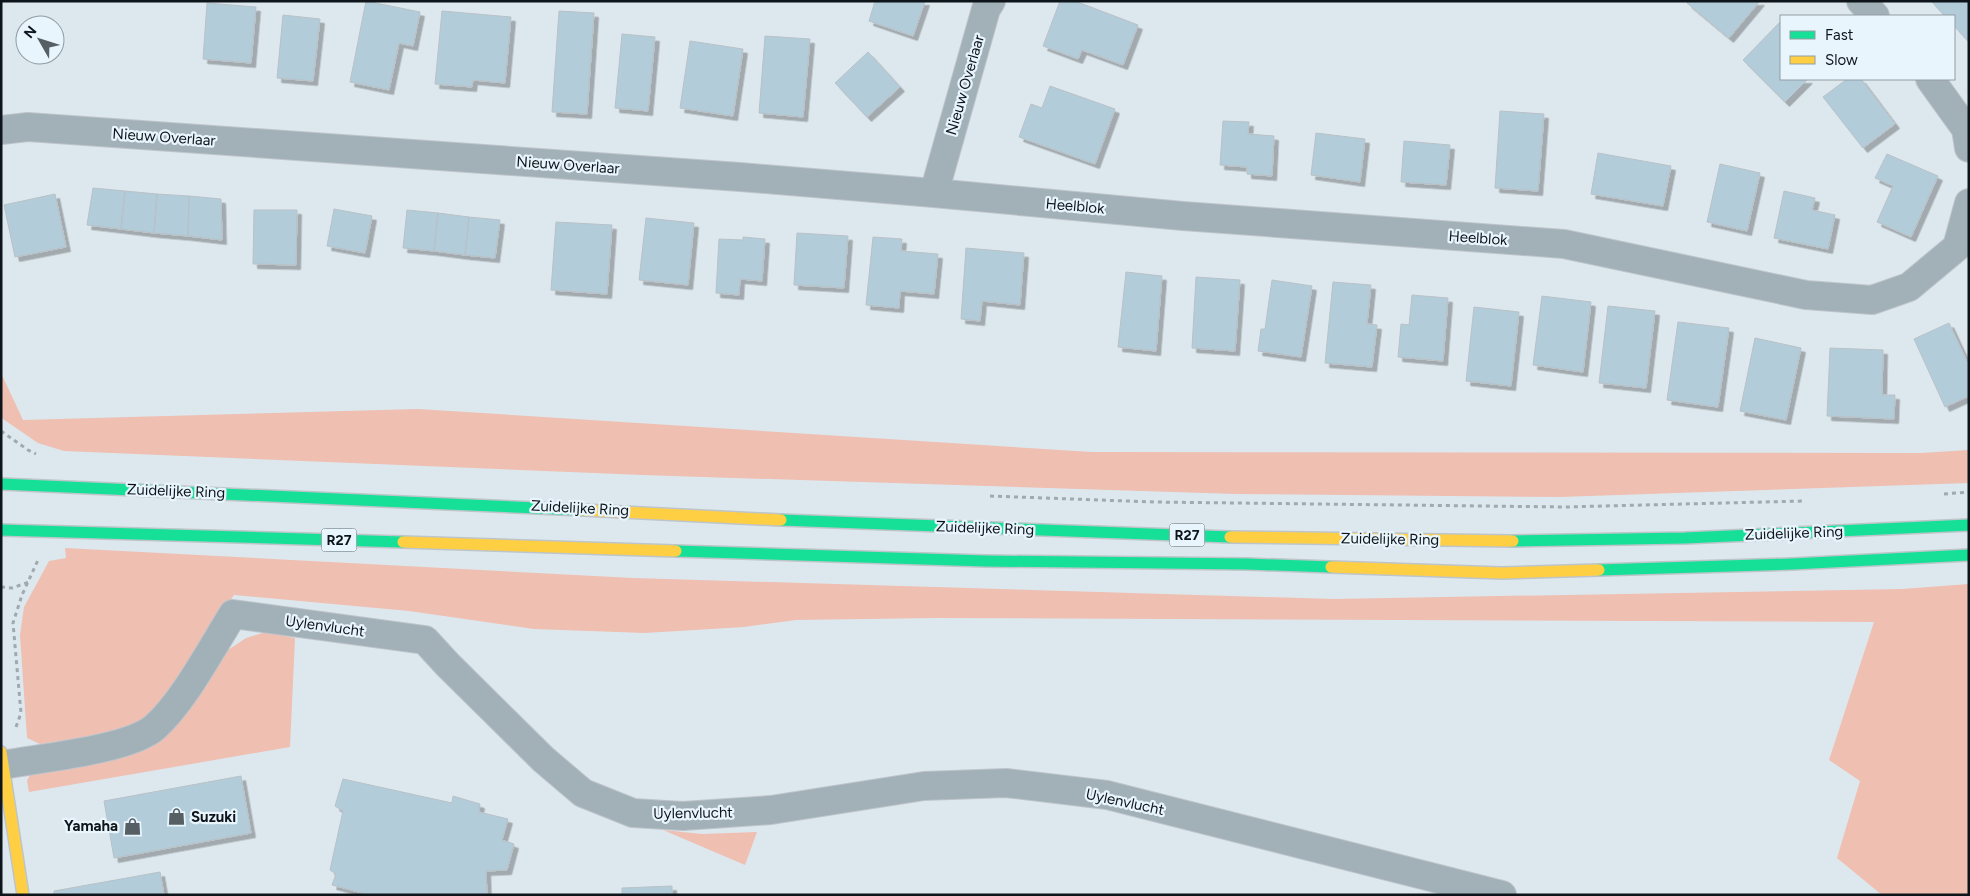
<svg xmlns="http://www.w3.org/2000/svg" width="1970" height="896" font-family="Figtree,sans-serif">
<defs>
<filter id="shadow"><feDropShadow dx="4.5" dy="4.5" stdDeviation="0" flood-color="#0004"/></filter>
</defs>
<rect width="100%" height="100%" fill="#dde8ee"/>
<path fill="#efbfb2" d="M1,373L23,420L418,409L1092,452L1921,453L1969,450V483L1560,497L1236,494L642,475L64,451L38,443L3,419L1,416Z
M65,548L633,578L1334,599L1902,589L1969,584V895H1882L1837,858L1860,781L1829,760L1874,622L933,618L796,620L744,627L645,633L534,629L409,611L234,595L170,690L144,720L117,732L40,744L27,738L20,635L24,607L49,561L66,558Z
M266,632L295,638L290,747L29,792L27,781L32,770L164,734L228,650L246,638Z
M663,830L702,834L757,832L745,865Z"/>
<path fill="#b3ccda" stroke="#b8c1c6" filter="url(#shadow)" d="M366,1L420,12L413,46L399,43L389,90L350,82Z
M875,1H925L913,36L869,21Z
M1060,1H1075L1138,25L1123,65L1082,50L1078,59L1043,46Z
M1688,1H1760L1729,38L1687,3Z
M1931,1H1969V42L1954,26V16H1945Z
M207,3L256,7L251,63L203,59Z
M442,11L511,17L505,83L473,80L472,87L435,84Z
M559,11L594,13L587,114L552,112Z
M283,15L320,19L313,81L277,78Z
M1781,21V79H1808L1785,102L1743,60Z
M622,34L655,37L648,111L615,108Z
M765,36L810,39L803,117L759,113Z
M690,41L743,49L733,116L680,108Z
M868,52L900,87L867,117L835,83Z
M1847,79H1861L1895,124L1863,148L1823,97Z
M1050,86L1115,109L1095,164L1019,137L1031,104L1042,108Z
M1500,111L1544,114L1538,191L1495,188Z
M1223,121L1249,122L1248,134L1274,136L1272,176L1247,174V167L1220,165Z
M1316,133L1365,139L1360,182L1311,175Z
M1404,141L1450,145L1446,185L1401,182Z
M1598,153L1671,166L1663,206L1591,194Z
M1887,154L1938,176L1911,237L1877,222L1893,186L1875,178Z
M1720,164L1760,173L1747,231L1707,222Z
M93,188L125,191L121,229L87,225Z
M125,191L157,194L154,233L121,229Z
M1784,191L1815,198L1812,210L1835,215L1828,249L1774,238Z
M55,194L66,247L15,257L4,205Z
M157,194L189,196L188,236L154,233Z
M189,196L221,199L222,240L188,236Z
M334,209L372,216L365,253L327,246Z
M254,210H297L296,265L253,264Z
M407,210L438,213L434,251L403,248Z
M438,213L469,217L465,255L434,251Z
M469,217L500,220L495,258L465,255Z
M646,218L694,223L688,285L639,280Z
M556,222L612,225L607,294L551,290Z
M797,233L848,236L844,288L794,285Z
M743,237L765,239L762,281L740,279L739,295L716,293L719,239L743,240Z
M873,237L902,239L901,251L938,254L934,294L900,291L899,308L866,305Z
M966,248L1024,253L1020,305L982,301L980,321L961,319Z
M1126,272L1162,276L1156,351L1118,347Z
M1196,277L1240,280L1235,351L1192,348Z
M1272,280L1312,286L1301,357L1258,351L1261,329H1265Z
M1333,282L1371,285L1367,324L1377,325L1372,367L1325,363Z
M1412,295L1448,298L1443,361L1398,357L1401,324L1409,325Z
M1542,296L1591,302L1583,372L1533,365Z
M1608,306L1655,311L1646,388L1599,383Z
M1474,307L1519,312L1511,386L1466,381Z
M1678,322L1729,328L1718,407L1667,400Z
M1949,323L1969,366V396L1945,407L1914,339Z
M1755,338L1801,348L1786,420L1740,411Z
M1830,348L1883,350L1882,395H1895L1894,419L1827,416Z
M241,776L251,833L114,858L104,801Z
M343,779L452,803L453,796L480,804L479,812L508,819L502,840L514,844L507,870L486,871L487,895H370L332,885L336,874L330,870L343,811L335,806Z
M160,872L164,895H54V891Z
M672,886V895H622V888Z"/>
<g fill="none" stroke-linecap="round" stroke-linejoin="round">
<defs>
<path id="street" d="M1861,1L1875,16
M1930,79L1966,129L1969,148
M1,130L28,127L740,177L934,193L986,9L991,1
M934,193L1183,216L1564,244L1806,295L1872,300L1909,287L1957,247L1969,203
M3,765C40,758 129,750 155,727C184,701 211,649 233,614L425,640L447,664L543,759L583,793L633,813L683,816L771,810L924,786L1006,783L1107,795L1502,895"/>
<path id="fast" d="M1,484L583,510
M781,520L1230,537
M1,530L403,542
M1513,541L1685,538L1969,525
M676,551L985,561L1247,564L1331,567
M1599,570L1792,564L1969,555"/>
<path id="slow" d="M583,510L781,520
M1230,537L1513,541
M403,542L676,551
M1331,567L1502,573L1599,570
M1,752L23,895"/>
</defs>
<use href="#street" stroke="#bec5ca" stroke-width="30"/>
<use href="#fast" stroke="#bec5ca" stroke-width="14"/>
<use href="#slow" stroke="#bec5ca" stroke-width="14"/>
<path stroke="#9ea9b0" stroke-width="3" stroke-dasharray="4 4" stroke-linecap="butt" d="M1,431L28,450L36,454
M1944,494L1969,492
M990,496L1154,502L1565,507L1803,501
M1,587L12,588L29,582
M16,727L21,713L13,623L22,595L38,560"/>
<use href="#street" stroke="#a2b0b8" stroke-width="28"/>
<use href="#fast" stroke="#16e098" stroke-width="11"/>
<use href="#slow" stroke="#ffcf43" stroke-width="11"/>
</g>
<defs>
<symbol id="shop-bare" viewBox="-9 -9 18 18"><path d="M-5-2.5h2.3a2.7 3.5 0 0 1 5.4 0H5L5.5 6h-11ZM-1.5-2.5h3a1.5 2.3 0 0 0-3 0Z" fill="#565f64" stroke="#e9f5fd" stroke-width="2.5" paint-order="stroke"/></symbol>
</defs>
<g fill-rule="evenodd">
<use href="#shop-bare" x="164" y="804" width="25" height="25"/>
<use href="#shop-bare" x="120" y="814" width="25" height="25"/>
</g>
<g text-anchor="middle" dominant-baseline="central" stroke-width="4.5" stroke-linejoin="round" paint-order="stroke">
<g fill="#e9f5fd" stroke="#50585e" stroke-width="1">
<rect x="1169.5" y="523.5" width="35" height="23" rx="4"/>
<rect x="321.5" y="528.5" width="35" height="23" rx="4"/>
</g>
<g font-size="14" font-weight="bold" fill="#0e151a">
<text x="1187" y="535">R27</text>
<text x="339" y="540">R27</text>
</g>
<g font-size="15" fill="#0e151a" stroke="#e9f5fd">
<text transform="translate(965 85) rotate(-74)">Nieuw Overlaar</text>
<text transform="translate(164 137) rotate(4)">Nieuw Overlaar</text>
<text transform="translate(568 165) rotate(4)">Nieuw Overlaar</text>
<text transform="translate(1075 206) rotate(5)">Heelblok</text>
<text transform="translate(1478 238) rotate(4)">Heelblok</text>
<text transform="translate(176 491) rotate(2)">Zuidelijke Ring</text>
<text transform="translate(580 508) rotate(3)">Zuidelijke Ring</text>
<text transform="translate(985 528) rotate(2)">Zuidelijke Ring</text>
<text transform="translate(1794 533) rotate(-2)">Zuidelijke Ring</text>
<text transform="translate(1390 539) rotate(1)">Zuidelijke Ring</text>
<text transform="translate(325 626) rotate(8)">Uylenvlucht</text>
<text transform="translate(1125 802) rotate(12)">Uylenvlucht</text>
<text transform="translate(693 813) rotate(-1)">Uylenvlucht</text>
</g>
<g font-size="15" font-weight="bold" fill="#0e151a" stroke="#e9f5fd" text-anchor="start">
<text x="191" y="817">Suzuki</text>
<text x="118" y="826" text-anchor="end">Yamaha</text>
</g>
</g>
<rect width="1970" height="896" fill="none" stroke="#0e151a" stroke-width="5"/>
<rect x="1780" y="15" width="175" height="65" fill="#e9f5fd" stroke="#919ba2"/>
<rect x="1790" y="31" width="25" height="8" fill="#16e098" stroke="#919ba2"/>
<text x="1825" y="40" font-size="15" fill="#0e151a">Fast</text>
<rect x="1790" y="56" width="25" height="8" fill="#ffcf43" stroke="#919ba2"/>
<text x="1825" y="65" font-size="15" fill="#0e151a">Slow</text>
<g transform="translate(40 40) rotate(309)"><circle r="24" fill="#e9f5fd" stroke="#919ba2"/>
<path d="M0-4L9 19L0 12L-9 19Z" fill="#565f64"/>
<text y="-8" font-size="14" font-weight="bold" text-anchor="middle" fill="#0e151a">N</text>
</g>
</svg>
